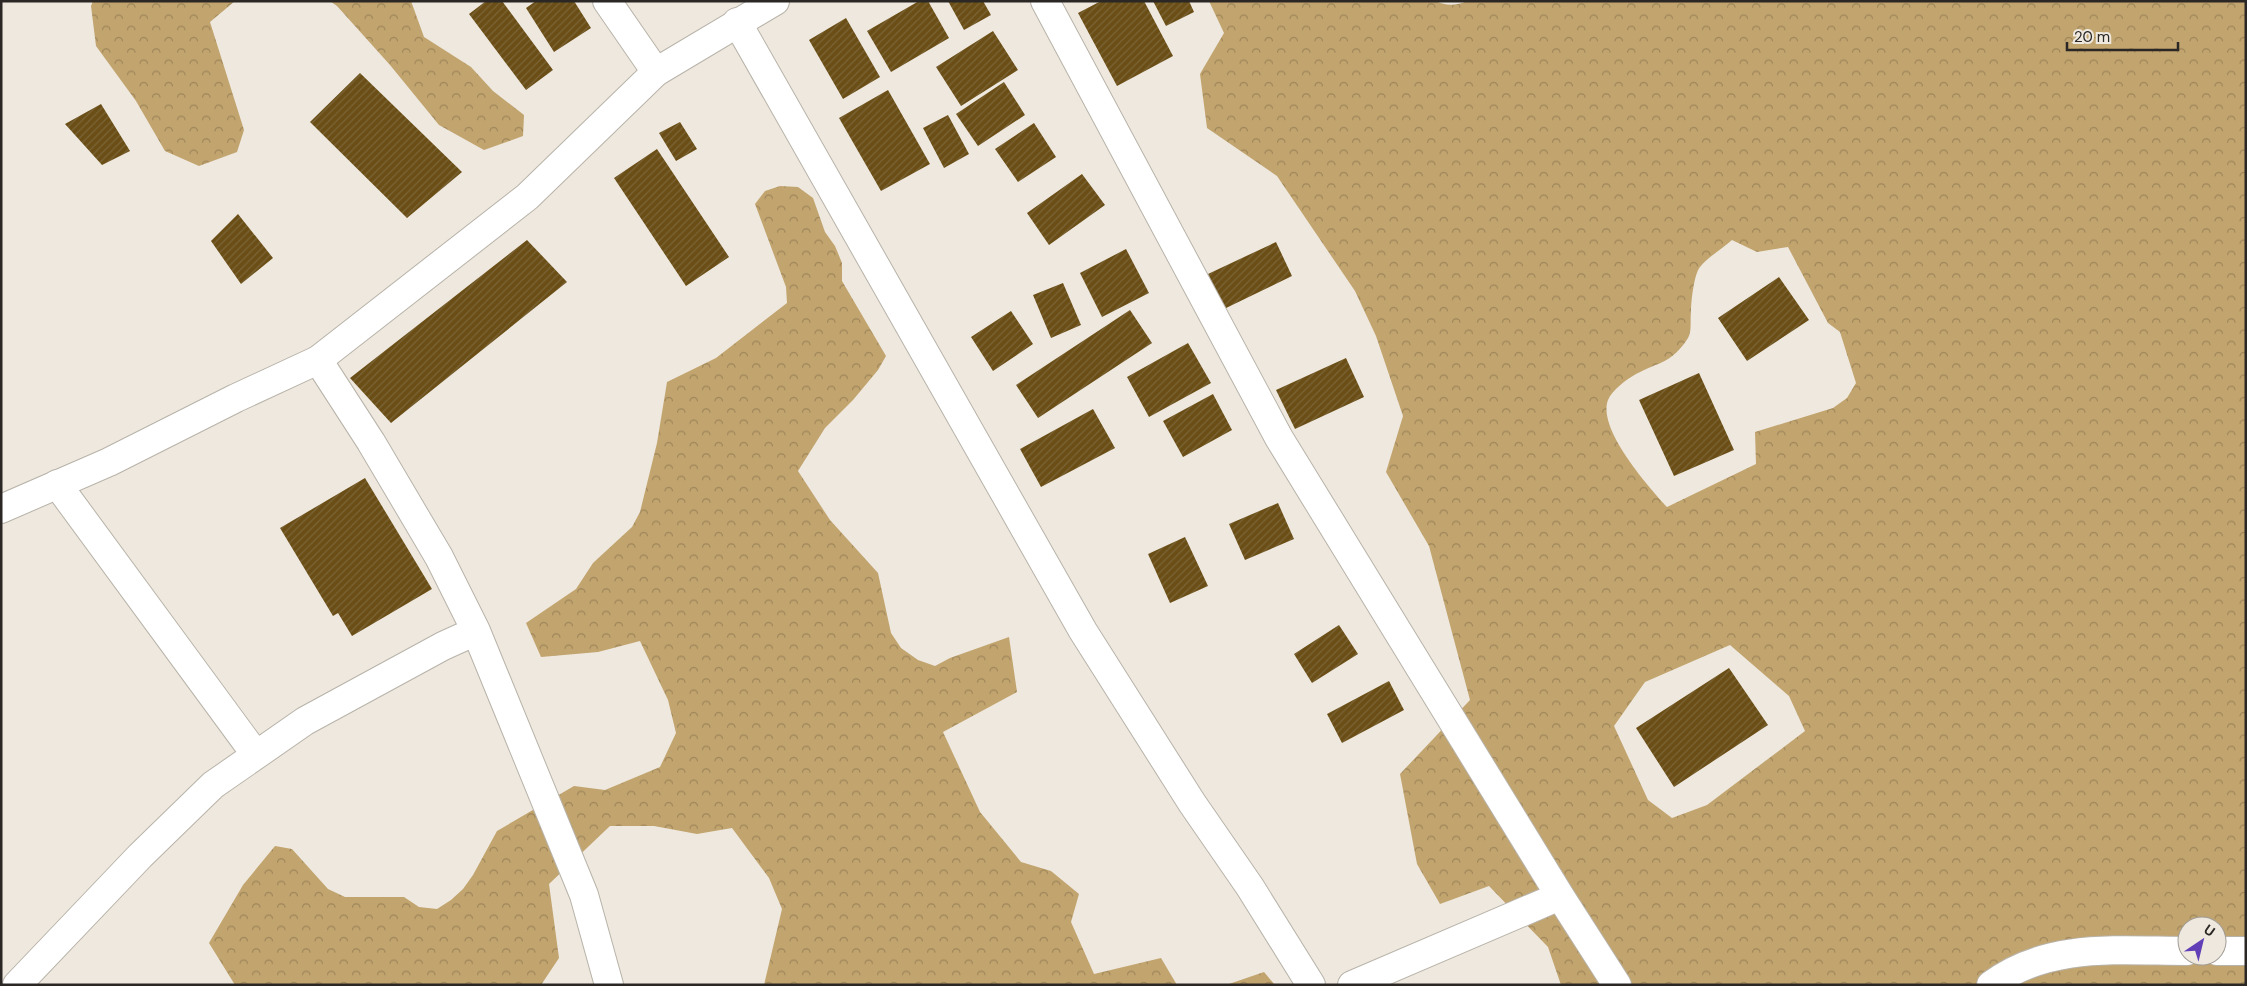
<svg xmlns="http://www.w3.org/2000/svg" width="2247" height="986" font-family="'DM Sans',sans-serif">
<defs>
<pattern id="forest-crowns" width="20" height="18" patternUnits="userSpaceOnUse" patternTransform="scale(1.25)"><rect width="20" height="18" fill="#c2a46e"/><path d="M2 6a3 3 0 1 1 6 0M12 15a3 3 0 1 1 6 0" fill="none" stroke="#9e865a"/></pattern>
<pattern id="building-hatch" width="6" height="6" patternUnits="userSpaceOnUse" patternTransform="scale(1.25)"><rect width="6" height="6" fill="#6a4e16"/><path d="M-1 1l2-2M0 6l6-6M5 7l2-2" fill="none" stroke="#7b6437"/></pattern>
</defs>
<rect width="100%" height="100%" fill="#eee8de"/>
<path fill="url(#forest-crowns)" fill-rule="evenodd" d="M93,1H235L210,22L244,130L237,152L199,166L165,151L136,101L96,46L91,6Z
M330,1H411L424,37L471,67L493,91L524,115L523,136L484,150L439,125L390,65L337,6Z
M1209,1H1436C1445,6 1457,6 1467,1H2246V985H1561L1548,947L1489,886L1440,904L1417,864L1400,774L1470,700L1429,546L1386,472L1403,416L1376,336L1355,291L1277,176L1207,128L1200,74L1224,33ZM1732,240L1757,252L1788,247L1828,323L1840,332L1856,383L1847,398L1833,408L1755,432L1756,464L1667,507C1649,487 1597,429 1608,400C1612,390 1627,379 1636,374C1659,362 1672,363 1688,338C1692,332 1690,319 1691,312C1691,302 1694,274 1700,267C1708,257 1722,249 1732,240ZM1730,645L1789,696L1805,731L1707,805L1672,818L1648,800L1614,726L1645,682ZM2187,926H2217V956H2187Z
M780,186L798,187L813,198L825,232L835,246L842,263V281L886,356L878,370L853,400L825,428L798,471L830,520L878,573L891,633L901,648L918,660L935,666L950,658L1009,637L1017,692L943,732L980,812L1021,862L1051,871L1079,894L1071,922L1094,974L1161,958L1177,985H764L782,909L769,878L732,828L697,834L654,826H610L549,884L559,958L541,985H235L209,943L243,885L275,846L292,849L328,889L345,897H404L419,907L437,909L451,900L463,889L473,875L497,831L574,786L605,790L660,767L676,733L668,700L640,641L598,652L541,657L526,623L576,589L593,563L632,527L640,512L657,443L667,382L716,358L787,303L786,287L755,204L765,191Z
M1264,972L1275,985H1226Z"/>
<path fill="url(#building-hatch)" d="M486,1H502L553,70L526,90L469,14Z
M536,1H574L591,28L554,52L526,8Z
M919,1H928L949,38L891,72L867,31Z
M948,1H983L991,15L964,30Z
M1101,1H1144L1173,56L1117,86L1078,13Z
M1153,1H1189L1194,12L1166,26Z
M846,18L880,77L843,99L809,40Z
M993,31L1018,70L961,106L936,67Z
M360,73L462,172L407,218L310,122Z
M1004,82L1025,115L978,146L956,114Z
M888,90L930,164L881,191L839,118Z
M101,104L130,151L102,165L65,124Z
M948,115L969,154L944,168L923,128Z
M680,122L697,149L676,161L659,133Z
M1034,123L1056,157L1018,182L995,149Z
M657,149L729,257L686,286L614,178Z
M1082,174L1105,205L1049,245L1027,213Z
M238,214L273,258L241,284L211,241Z
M527,240L567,282L391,423L350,378Z
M1276,242L1292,276L1224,309L1208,274Z
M1126,249L1149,293L1102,317L1080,273Z
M1779,277L1809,320L1747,361L1718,318Z
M1063,283L1081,325L1051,338L1033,295Z
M1130,310L1152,343L1038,418L1016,385Z
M1011,311L1033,344L993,371L971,337Z
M1188,343L1211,383L1149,417L1127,377Z
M1346,358L1364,397L1295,429L1276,390Z
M1699,373L1734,450L1674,476L1639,400Z
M1213,394L1232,430L1183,457L1163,421Z
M1093,409L1115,448L1041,487L1020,449Z
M365,478L432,589L352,636L338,613L333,616L280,528Z
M1278,503L1294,539L1245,560L1229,524Z
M1185,537L1208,586L1170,603L1148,554Z
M1339,625L1358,654L1312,683L1294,654Z
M1729,668L1768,725L1674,787L1636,728Z
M1389,681L1404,710L1342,743L1327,714Z"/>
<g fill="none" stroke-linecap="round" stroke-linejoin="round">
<defs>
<path id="minor" d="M607,1L656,72
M1045,1L1279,438L1560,896L1352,985
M737,22L1083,631L1192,803L1250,887L1311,985
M318,360L371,442L439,557L476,631L584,895L609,985
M57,484L256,755
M1560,896L1617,985
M2217,951H2246
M17,985L140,856L213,785L305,721L443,646L476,631
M1991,985C2048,942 2120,951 2187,951"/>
<path id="secondary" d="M1,509L109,462L236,398L318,360L527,197L656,72L775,1"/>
</defs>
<use href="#minor" stroke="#b8b3a9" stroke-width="30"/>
<use href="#secondary" stroke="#b8b3a9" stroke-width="30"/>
<use href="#minor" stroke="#fff" stroke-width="28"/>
<use href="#secondary" stroke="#fff" stroke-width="28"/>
</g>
<rect width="2247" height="986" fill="none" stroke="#2a2724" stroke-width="5"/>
<g transform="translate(2202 941) rotate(35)"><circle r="24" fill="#eee8de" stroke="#a09b94"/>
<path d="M0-4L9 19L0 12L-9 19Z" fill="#623fb7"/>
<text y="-8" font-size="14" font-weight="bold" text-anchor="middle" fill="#2a2724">U</text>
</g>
<path d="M2067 42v8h111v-8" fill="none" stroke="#2a2724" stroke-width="2.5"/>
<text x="2074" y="42" font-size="15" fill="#2a2724" stroke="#eee8de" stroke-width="4" paint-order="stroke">20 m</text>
</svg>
